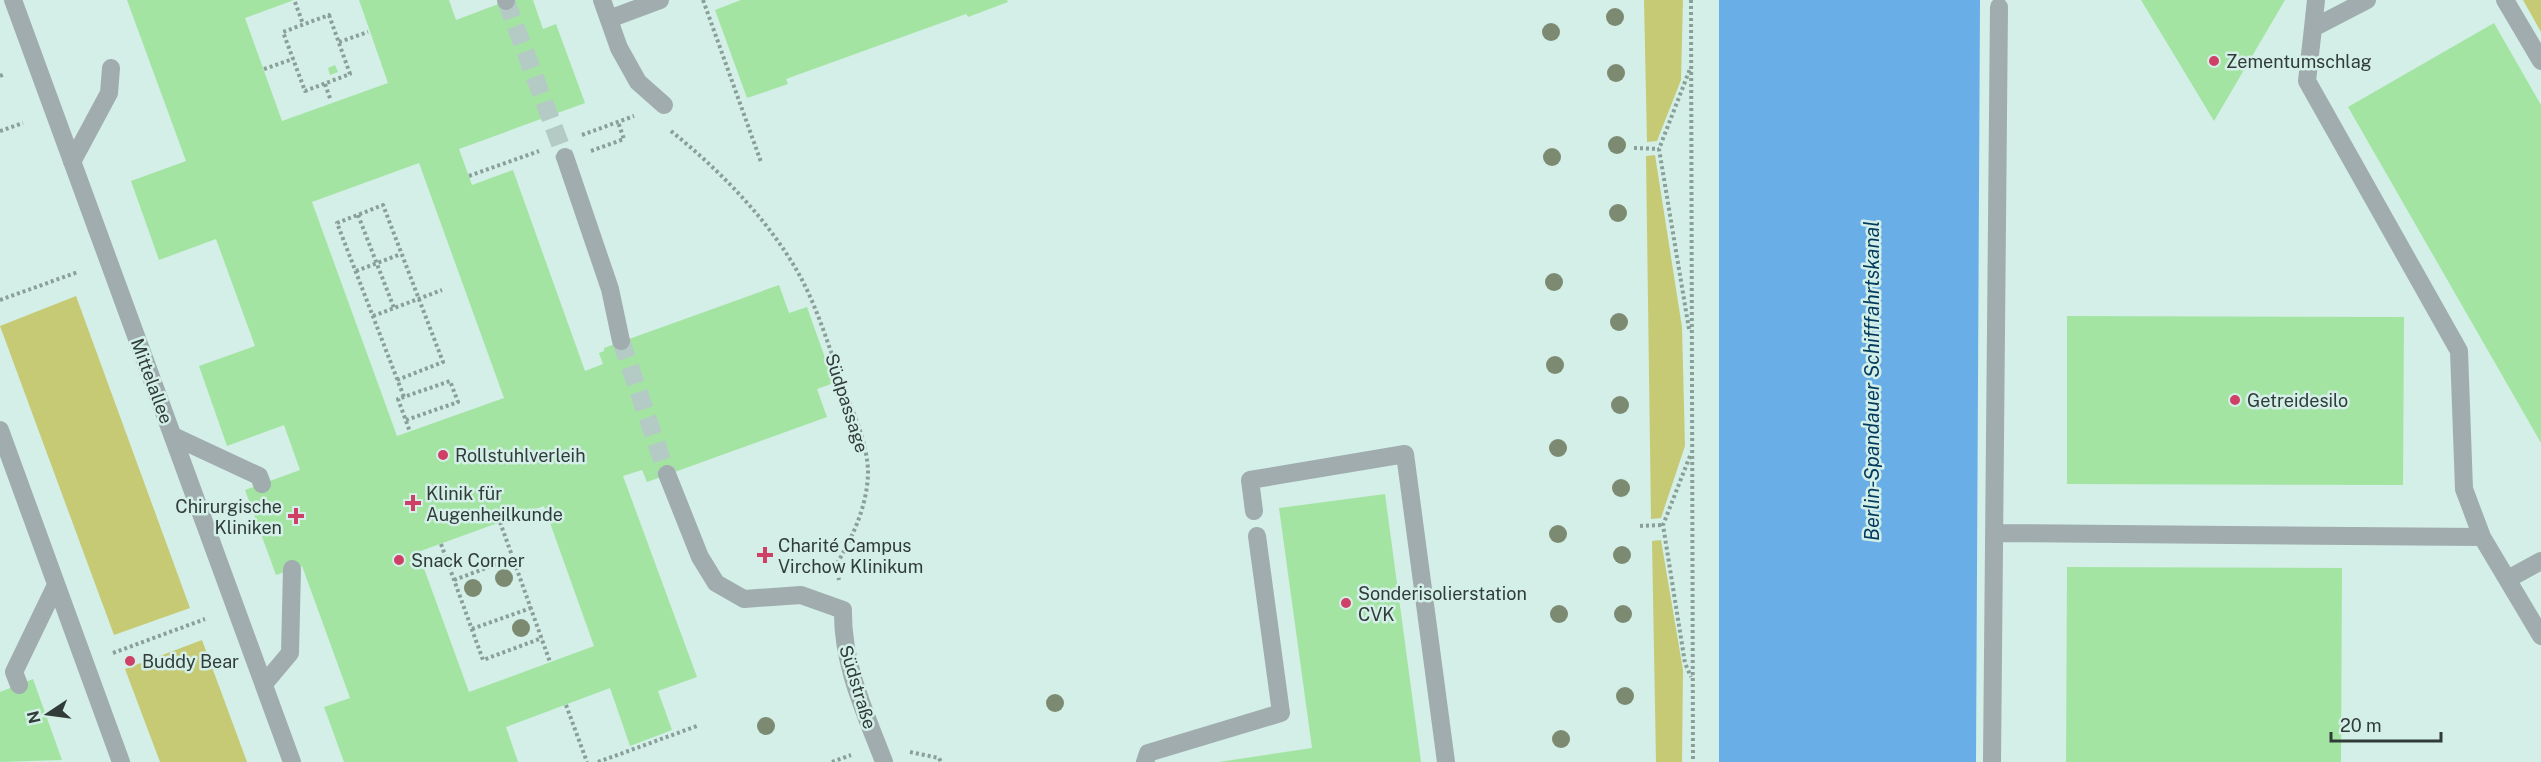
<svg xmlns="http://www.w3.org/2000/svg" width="2541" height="762" font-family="'Public Sans',sans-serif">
<rect width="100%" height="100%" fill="#d3efe7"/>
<path fill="#c7ca75" d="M1644,0H1683L1681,80L1657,141L1647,142Z
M2523,0H2541V32Z
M1655,155L1682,327L1685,446L1661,518L1651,519L1646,156Z
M76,296L190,608L114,635L0,326Z
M1661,540L1683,670L1682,762H1656L1652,541Z
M202,640L247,762H160L125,669Z"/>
<path fill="#6aaee8" d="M1719,0H1980L1976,762H1719Z"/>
<path fill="#a4e4a3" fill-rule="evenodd" d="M127,0H294L245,18L282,121L388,83L359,0H449L456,20L509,0H533L543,29L556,24L585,103L459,149L472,185L513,170L585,371L603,364L599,353L604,351V348L779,285L789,313L807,307L834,383L817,389L827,417L647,482L642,470L623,476L697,677L658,691L672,730L630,746L610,688L506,727L518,762H344L324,707L350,698L302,566L276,575L245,490L300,470L284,425L227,446L199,366L255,346L216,239L159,260L131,181L186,161ZM419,163L504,398L397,436L312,202ZM544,506L594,646L469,692L418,552Z
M741,0H1007L1008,2L968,17L966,14L786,79L788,84L747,98L715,10Z
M2141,0H2285L2214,121Z
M2494,23L2541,105V443L2348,107Z
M335,65L338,72L330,75L328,68Z
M2067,316L2404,317L2403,485L2067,484Z
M1385,494L1421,762H1219L1312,748L1279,508Z
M2067,567L2342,568L2341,762H2066Z
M33,679L62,760L0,762V692Z"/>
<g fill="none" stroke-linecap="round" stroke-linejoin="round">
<path stroke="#b3cbc4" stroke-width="18" stroke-dasharray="18 9" stroke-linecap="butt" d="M506,1L565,157
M621,341L667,474"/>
<path stroke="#8b9f99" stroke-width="4" stroke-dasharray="3 3" stroke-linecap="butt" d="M703,0L761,162
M1691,0L1693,762
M295,2L303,24
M329,15L350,74L305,91L283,32Z
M339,42L368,32
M264,69L293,59
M0,76L5,74
M325,84L331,101
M0,131L23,123
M671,131C718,169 765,216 796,269C817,305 828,345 842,383C852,410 867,441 868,471C868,504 853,537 836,565L839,580
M582,135L634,116
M1634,148L1659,149
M591,151L624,139L618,122
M469,176L539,151
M358,215L394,308
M356,271L401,254
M0,300L78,272
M373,316L442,290
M1689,329L1659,149L1690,69
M397,380L443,362L383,205L337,223L404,397
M406,420L458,402L450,381L398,399L410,432
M1690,456L1663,525L1685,663L1691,677
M500,522L550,662
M1640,526L1663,525
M441,544L483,660L542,638
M454,580L513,558
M472,629L531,608
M113,653L205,619
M566,705L587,762
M910,752L939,758L941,762
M598,762L697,726
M832,762L851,755"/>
<path stroke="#a0acae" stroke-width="18" d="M13,0L292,762
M506,0V1
M602,0L619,48L638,82L664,105
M2367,0L2313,28L2307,81L2459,351L2464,489L2482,537L2541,636
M2505,0L2541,61
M609,19L660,0
M2313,28L2316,0
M565,157L610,289L621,341
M72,162L109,93L111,68
M0,430L121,762
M173,436L259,476L262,484
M667,474L700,557L716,583L744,599L801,595L843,610C842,664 865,712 884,762
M1254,511L1250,480L1405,454L1446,762
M1995,533L2482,537
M2508,579L2541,561
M264,684L290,653L292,569
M19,685L14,672L56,585
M1145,762L1148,753L1281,713L1257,536
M1992,762L1999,7"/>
</g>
<g fill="#7d8a72">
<circle cx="1615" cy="17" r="9"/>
<circle cx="1551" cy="32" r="9"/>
<circle cx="1616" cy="73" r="9"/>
<circle cx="1617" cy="145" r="9"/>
<circle cx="1552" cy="157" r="9"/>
<circle cx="1618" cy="213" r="9"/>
<circle cx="1554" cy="282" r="9"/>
<circle cx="1619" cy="322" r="9"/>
<circle cx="1555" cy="365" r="9"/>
<circle cx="1620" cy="405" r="9"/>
<circle cx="1558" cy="448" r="9"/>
<circle cx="1621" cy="488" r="9"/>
<circle cx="1558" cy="534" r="9"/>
<circle cx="1622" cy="555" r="9"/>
<circle cx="504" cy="578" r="9"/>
<circle cx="473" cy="588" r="9"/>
<circle cx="1559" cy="614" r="9"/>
<circle cx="1623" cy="614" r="9"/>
<circle cx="521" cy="628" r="9"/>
<circle cx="1625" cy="696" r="9"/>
<circle cx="1055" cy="703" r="9"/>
<circle cx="766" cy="726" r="9"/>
<circle cx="1561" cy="739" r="9"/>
</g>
<g fill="#cf4066" stroke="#d3efe7" stroke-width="2">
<circle cx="2214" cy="61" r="6"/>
<circle cx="2235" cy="400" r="6"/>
<circle cx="443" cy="455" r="6"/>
<path d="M410 494h6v6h6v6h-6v6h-6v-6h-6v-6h6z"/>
<path d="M293 507h6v6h6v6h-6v6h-6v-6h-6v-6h6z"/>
<path d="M762 546h6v6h6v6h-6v6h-6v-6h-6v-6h6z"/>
<circle cx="399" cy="560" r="6"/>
<circle cx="1346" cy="603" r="6"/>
<circle cx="130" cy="661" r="6"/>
</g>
<g text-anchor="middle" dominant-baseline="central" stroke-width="5" stroke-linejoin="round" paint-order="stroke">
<g font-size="18" fill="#313c39" stroke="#d3efe7" text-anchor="start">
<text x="2226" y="61">Zementumschlag</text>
<text x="2247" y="400">Getreidesilo</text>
<text x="455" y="455">Rollstuhlverleih</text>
<text x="426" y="493">Klinik für<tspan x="426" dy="21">Augenheilkunde</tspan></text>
<text x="282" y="506" text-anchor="end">Chirurgische<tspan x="282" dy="21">Kliniken</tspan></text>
<text x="778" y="545">Charité Campus<tspan x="778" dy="21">Virchow Klinikum</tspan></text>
<text x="411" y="560">Snack Corner</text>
<text x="1358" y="593">Sonderisolierstation<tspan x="1358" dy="21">CVK</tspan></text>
<text x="142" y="661">Buddy Bear</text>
</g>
<g font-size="18" fill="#313c39" stroke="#d3efe7">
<text transform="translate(152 381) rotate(70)">Mittelallee</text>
<text transform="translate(847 403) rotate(72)">Südpassage</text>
<text transform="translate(858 687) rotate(73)">Südstraße</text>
</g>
<g font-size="20" font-style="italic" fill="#02395e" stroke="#d3efe7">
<text transform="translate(1872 381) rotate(-90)">Berlin-Spandauer Schifffahrtskanal</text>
</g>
</g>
<g transform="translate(48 714) rotate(257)" stroke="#d3efe7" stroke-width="4.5" paint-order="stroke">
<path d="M0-4.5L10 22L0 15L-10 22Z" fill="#313c39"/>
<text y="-9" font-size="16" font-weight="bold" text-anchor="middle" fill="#313c39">N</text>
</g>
<path d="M2331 732v9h110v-9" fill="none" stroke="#313c39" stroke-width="3"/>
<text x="2340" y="732" font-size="18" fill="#313c39" stroke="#d3efe7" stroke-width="4.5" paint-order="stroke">20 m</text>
</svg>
